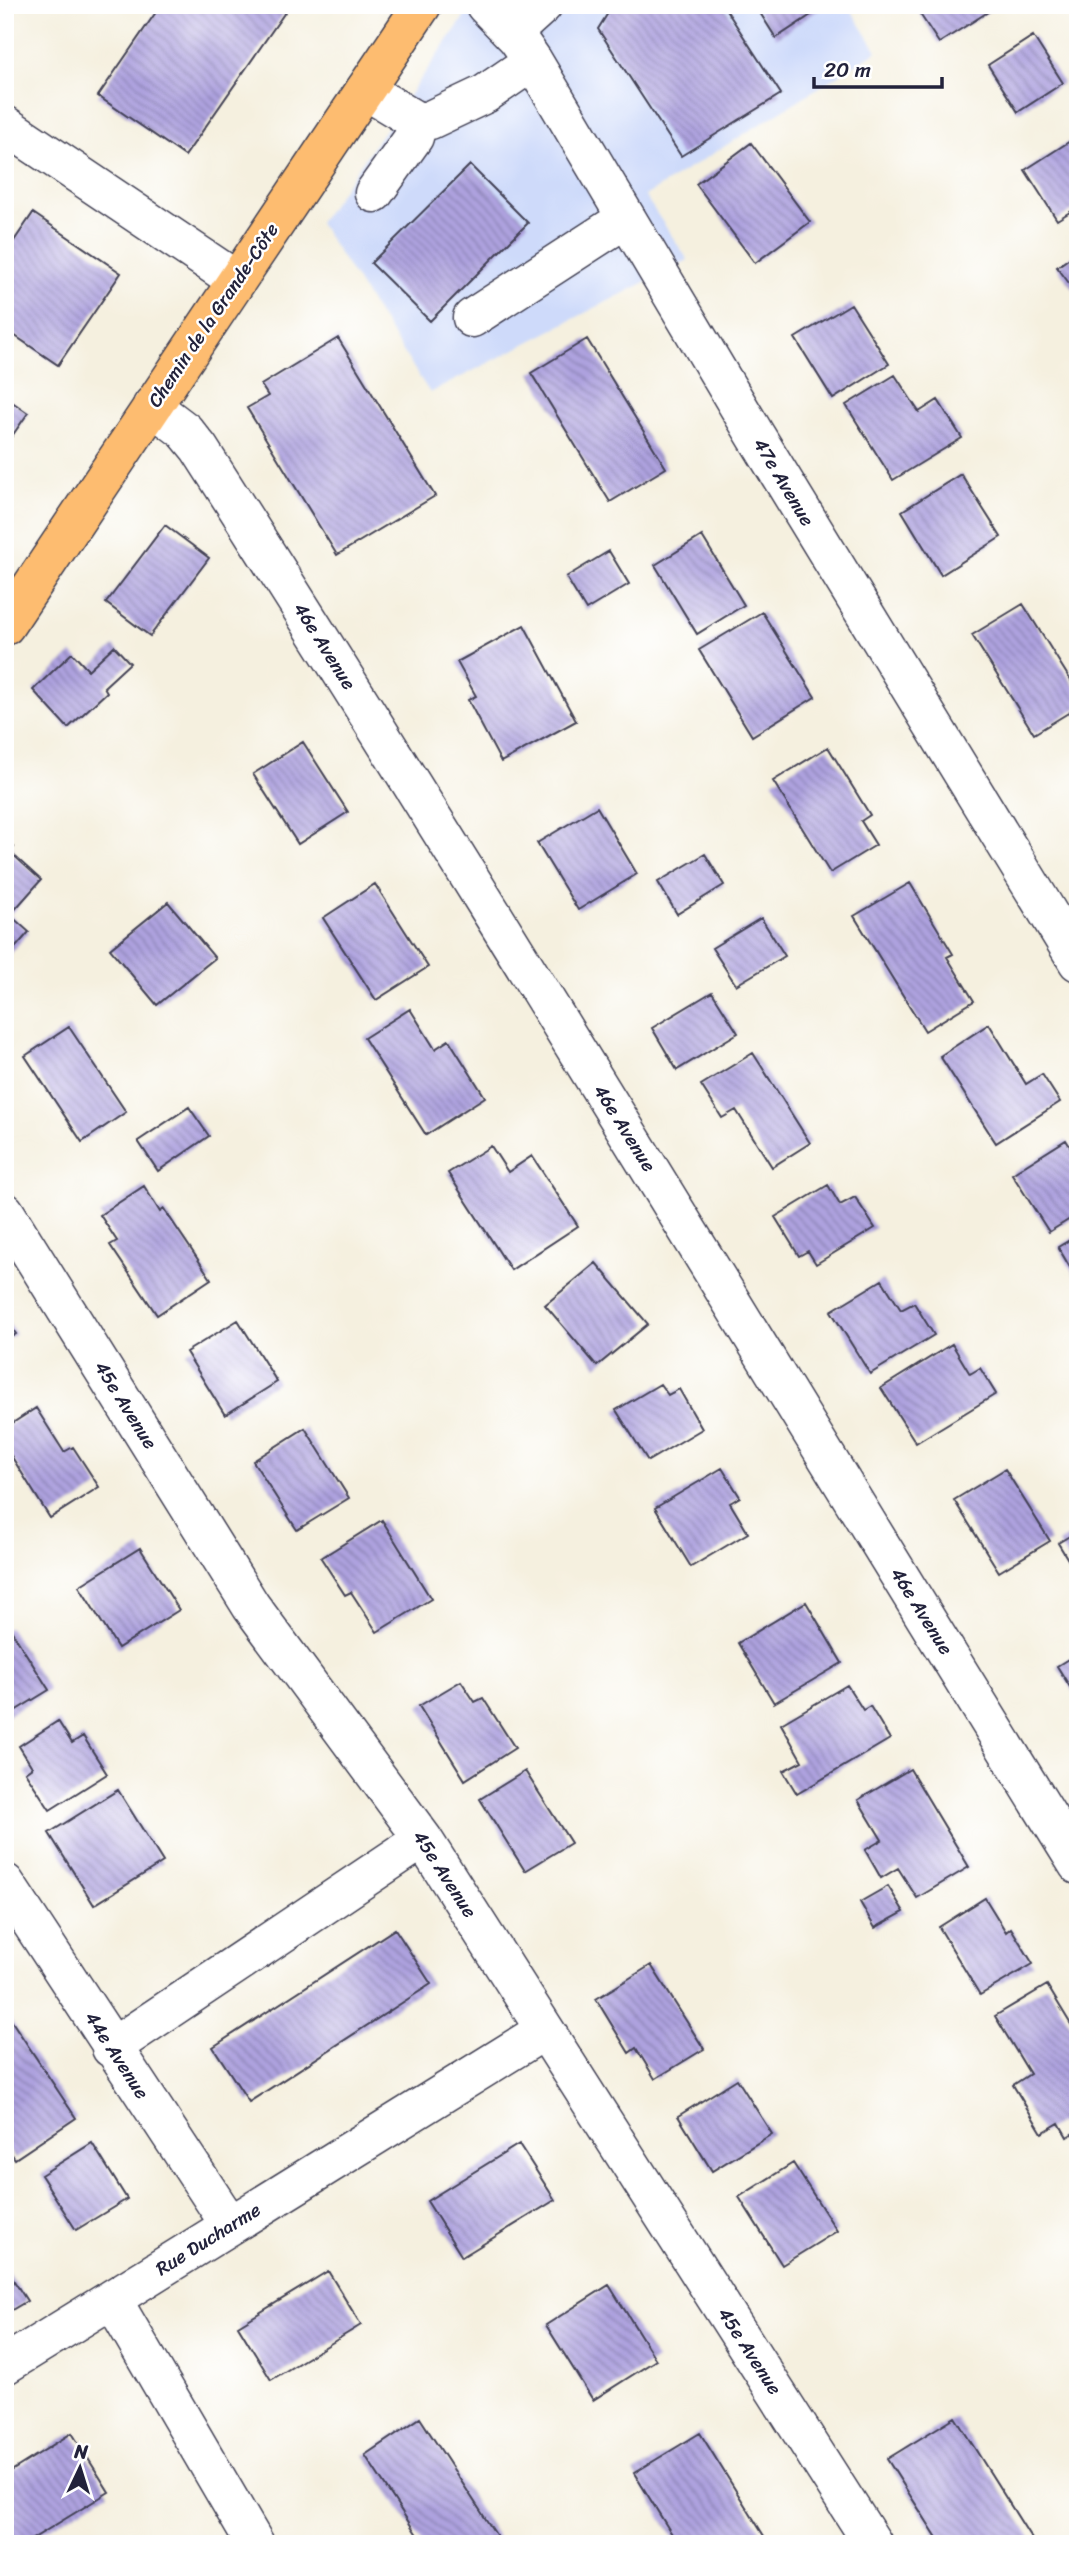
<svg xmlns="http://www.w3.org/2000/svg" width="1083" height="2549" font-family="Sriracha,sans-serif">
<defs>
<pattern id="building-back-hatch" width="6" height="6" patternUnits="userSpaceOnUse" patternTransform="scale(1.75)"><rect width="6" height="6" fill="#aea2df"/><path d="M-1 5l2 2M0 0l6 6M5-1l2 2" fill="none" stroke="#8d84b6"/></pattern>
</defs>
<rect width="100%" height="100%" fill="#fff"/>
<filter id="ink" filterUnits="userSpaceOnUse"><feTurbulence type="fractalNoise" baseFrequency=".0143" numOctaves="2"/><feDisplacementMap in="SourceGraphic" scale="14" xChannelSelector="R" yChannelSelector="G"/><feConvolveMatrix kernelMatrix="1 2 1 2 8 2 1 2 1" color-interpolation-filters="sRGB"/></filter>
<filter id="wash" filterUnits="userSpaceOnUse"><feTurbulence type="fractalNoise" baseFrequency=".00686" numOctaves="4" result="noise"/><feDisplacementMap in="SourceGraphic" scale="28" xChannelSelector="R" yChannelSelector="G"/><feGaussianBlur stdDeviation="1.57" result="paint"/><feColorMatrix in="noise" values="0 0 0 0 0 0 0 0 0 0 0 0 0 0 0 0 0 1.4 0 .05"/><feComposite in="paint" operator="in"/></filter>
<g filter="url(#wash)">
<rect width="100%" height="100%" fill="#f5f0df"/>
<path fill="#cedafa" d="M473,5H848L877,51L645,196L688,260L430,393L319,223Z"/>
<g id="blocks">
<path fill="url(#building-back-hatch)" d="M161,5H290L185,156L98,96Z
M613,5H723L781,94L681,156L598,29Z
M755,5H826L776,38Z
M914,5H999L939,43Z
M1033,36L1063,83L1018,112L988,65Z
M1078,136V207L1057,220L1025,170Z
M751,143L810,222L755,263L696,184Z
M470,165L528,223L430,321L371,263Z
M33,213L121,273L58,365L5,329V254Z
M1078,252V295L1057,267Z
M851,304L889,364L833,399L795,338Z
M338,338L435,496L337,555L247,408L268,396L261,385Z
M587,339L666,468L610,502L531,373Z
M895,375L919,412L938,400L962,438L893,480L846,405Z
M5,397L28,413L5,446Z
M961,474L1001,537L941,575L902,511Z
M165,525L209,558L150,636L106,603Z
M702,536L744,605L697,634L655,565Z
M609,551L629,584L586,610L566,577Z
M1023,604L1078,692V707L1034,734L972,635Z
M762,612L815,697L752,736L699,650Z
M524,625L576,721L501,762L468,700L476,696L457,662Z
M114,646L130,663L104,687L107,692L68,728L33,690L72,653L88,670Z
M303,742L348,812L298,844L253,774Z
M828,747L870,815L861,821L876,845L830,873L773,781Z
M597,807L637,874L578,910L537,843Z
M5,839L14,847L10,852L41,880L10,915L29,932L8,956L5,953Z
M705,854L724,885L677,914L658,882Z
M910,883L953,954L947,957L974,1001L925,1031L854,916Z
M375,884L428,967L376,1000L323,918Z
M168,902L215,958L157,1005L110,949Z
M761,918L785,956L736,985L712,948Z
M712,992L738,1033L677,1070L652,1028Z
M410,1009L435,1049L449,1040L485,1097L426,1135L364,1038Z
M989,1024L1026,1084L1042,1074L1060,1102L996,1143L940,1056Z
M69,1027L126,1112L82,1142L25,1056Z
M753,1053L810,1143L772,1167L736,1110L722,1118L701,1085Z
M189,1107L209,1136L158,1171L138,1141Z
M1066,1140L1078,1159V1214L1049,1232L1012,1174Z
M491,1146L508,1172L532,1156L578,1226L511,1270L448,1173Z
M828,1185L840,1205L855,1197L875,1228L816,1264L808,1251L799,1256L775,1217Z
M144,1186L160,1212L164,1209L211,1279L157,1315L110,1245L117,1241L100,1215Z
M1078,1235V1281L1058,1247Z
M596,1263L648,1324L597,1366L545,1305Z
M882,1280L901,1310L914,1303L934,1335L870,1374L831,1311Z
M5,1318L16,1334L5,1341Z
M238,1320L277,1382L225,1415L186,1352Z
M952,1344L970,1374L980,1368L996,1394L916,1443L881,1388Z
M660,1384L668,1395L679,1389L702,1429L648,1461L616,1410Z
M36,1408L64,1452L73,1447L99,1487L50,1518L5,1446V1428Z
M305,1428L349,1498L297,1530L253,1461Z
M722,1468L740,1497L730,1503L748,1533L691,1567L655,1508Z
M1005,1469L1050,1541L999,1572L954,1500Z
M382,1520L431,1599L377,1632L351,1592L345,1595L321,1558Z
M1078,1531V1576L1058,1543Z
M140,1548L179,1610L118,1648L79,1586Z
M806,1602L842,1663L774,1703L738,1643Z
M9,1627L49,1690L5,1717V1630Z
M1078,1653V1700L1057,1666Z
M461,1681L475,1702L483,1698L515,1748L465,1780L419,1706Z
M847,1685L863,1710L870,1706L890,1739L797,1794L783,1771L802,1761L781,1724Z
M58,1721L72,1743L83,1736L107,1774L50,1810L25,1772L32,1767L19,1746Z
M910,1769L969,1867L917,1898L898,1868L881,1878L865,1850L882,1840L858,1800Z
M525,1771L571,1843L525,1871L480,1799Z
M118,1790L163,1862L94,1905L49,1833Z
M888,1886L904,1912L875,1928L860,1902Z
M985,1898L1006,1932L1011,1928L1033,1964L980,1995L939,1927Z
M395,1929L431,1984L249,2102L213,2047Z
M651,1965L704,2049L655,2079L636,2048L629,2053L596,1999Z
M1047,1985L1078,2036V2130L1067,2137L1059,2123L1042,2133L1013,2085L1030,2074L995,2016Z
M5,2011L76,2118L15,2159L5,2144Z
M737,2079L772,2134L712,2171L678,2116Z
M92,2143L127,2199L76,2230L41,2175Z
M519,2144L555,2200L462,2257L427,2201Z
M793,2163L837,2231L782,2265L739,2197Z
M5,2267L27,2301L5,2314Z
M328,2271L361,2325L271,2380L238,2326Z
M609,2285L656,2360L593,2400L546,2325Z
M955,2417L1035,2544H941L887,2459Z
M420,2418L502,2544H423L365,2455Z
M72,2433L109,2492L24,2544H5V2475Z
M700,2433L769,2544H678L634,2473Z"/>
</g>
</g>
<g filter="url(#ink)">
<use href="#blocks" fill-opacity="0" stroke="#424154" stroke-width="2"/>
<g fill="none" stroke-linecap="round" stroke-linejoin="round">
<defs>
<path id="minor" d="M485,5L517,38L533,61L756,436L1078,962
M512,33L543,5
M365,90L418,122L430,120L485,94L533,61
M5,125L236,280
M374,193L414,137L418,122
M472,318L625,219
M152,406L185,431L199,448C499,916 785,1393 1078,1865
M5,1212L251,1606L423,1839L873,2544
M5,1883L230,2225
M111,2048L423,1839
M5,2365L112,2299
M255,2544L112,2299L545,2030"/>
<path id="major" d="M5,626L422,5"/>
</defs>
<use href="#minor" stroke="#424154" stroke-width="41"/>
<use href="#major" stroke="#424154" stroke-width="41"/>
<use href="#minor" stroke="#fff" stroke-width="38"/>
<use href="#major" stroke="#fdbc6f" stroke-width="38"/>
</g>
</g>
<g text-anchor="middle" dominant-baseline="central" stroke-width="5" stroke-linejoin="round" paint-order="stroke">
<g font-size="19" fill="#22223b" stroke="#fff">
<text transform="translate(213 315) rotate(-56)">Chemin de la Grande-Côte</text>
<text transform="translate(784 482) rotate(59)">47e Avenue</text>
<text transform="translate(325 646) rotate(58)">46e Avenue</text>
<text transform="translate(625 1128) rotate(58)">46e Avenue</text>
<text transform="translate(126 1405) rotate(58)">45e Avenue</text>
<text transform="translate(922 1611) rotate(58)">46e Avenue</text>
<text transform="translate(445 1874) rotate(57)">45e Avenue</text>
<text transform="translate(117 2055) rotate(57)">44e Avenue</text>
<text transform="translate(208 2239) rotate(-32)">Rue Ducharme</text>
<text transform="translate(750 2351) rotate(57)">45e Avenue</text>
</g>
</g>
<rect width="1083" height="2549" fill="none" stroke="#fff" stroke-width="28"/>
<g transform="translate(80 2468) rotate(4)" stroke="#ffffff" stroke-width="5" paint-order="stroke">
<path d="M0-5L12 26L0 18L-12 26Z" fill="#22223b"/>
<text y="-10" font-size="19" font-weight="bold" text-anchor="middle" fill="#22223b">N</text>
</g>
<path d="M814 77v10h128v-10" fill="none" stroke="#22223b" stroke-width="3.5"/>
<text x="824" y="77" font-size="21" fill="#22223b" stroke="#ffffff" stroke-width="5" paint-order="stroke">20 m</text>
</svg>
